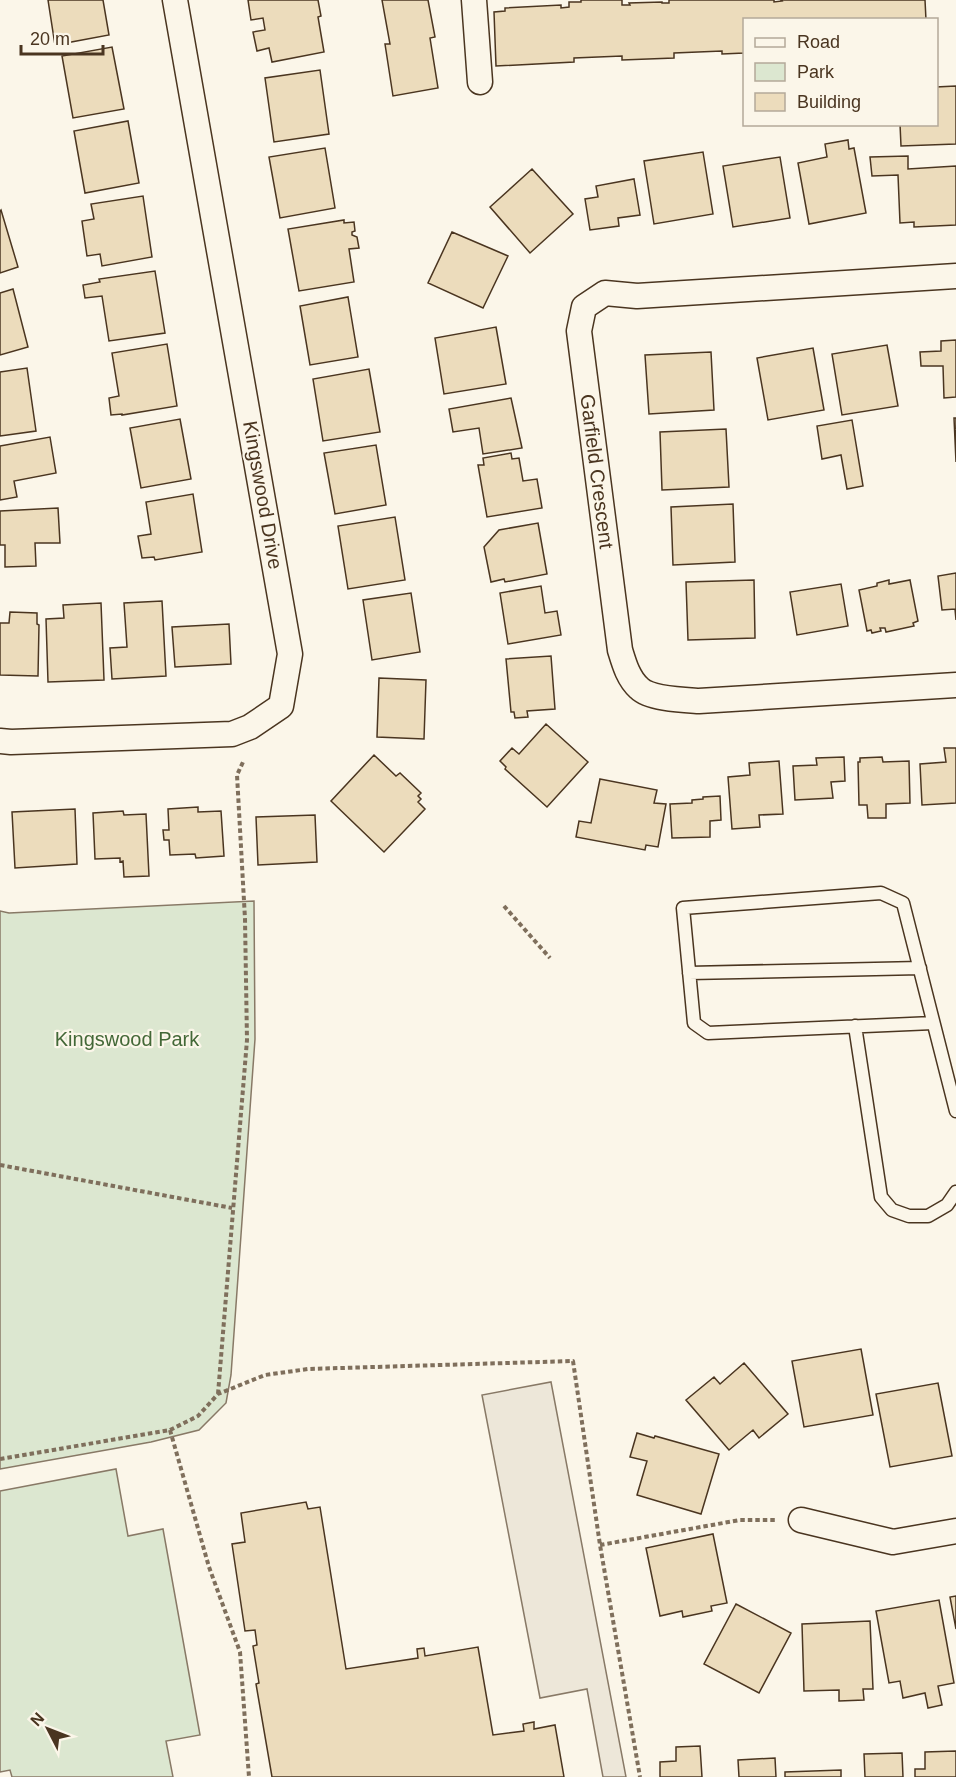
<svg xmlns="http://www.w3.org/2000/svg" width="956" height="1777" font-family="Arial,sans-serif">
<rect width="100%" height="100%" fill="#fbf6e9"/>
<path fill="#dce7d0" stroke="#887966" stroke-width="1.5" d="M254,901L255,1039L231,1375L226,1403L199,1430L151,1442L0,1469V911L9,913Z
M116,1469L128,1536L163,1529L200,1735L166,1741L173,1777H12L10,1770L0,1772V1491Z"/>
<path fill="#ede7d9" stroke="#887966" stroke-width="1.5" d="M551,1382L626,1777H603L587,1689L540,1698L482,1395Z"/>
<path fill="#ecdcbc" stroke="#4a3520" stroke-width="1.5" d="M48,0H103L109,35L55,45Z
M248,0H318L321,16L318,17L324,52L272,62L269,48L257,51L253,32L265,30L263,18L251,20Z
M382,0H428L435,37L430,38L438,88L393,96L385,44H390Z
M581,0H622V5H630L629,3L662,2V3H669V0H774V2L782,1L781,0H925L926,20H744V53L722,54V51L674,53V58L622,60V56L574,58V62L496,66L494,12L505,11V8L561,5V8L569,7V2H581Z
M112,47L124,109L73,118L62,56Z
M320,70L329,134L274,142L265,78Z
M956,86V144L901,146L900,124H936V87Z
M128,121L139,183L85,193L74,131Z
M848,140L849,149L854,148L866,213L809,224L798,163L827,157L825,144Z
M325,148L335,208L280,218L269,157Z
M703,152L713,214L654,224L644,161Z
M908,156V169L956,166V225L914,227V222L900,223L898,175L872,176L870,157Z
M780,157L790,218L733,227L723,166Z
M532,169L573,214L530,253L490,207Z
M634,179L640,215L618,218L619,226L590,230L585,199L598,197L596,186Z
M143,196L152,257L102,266L100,254L87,256L82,221L94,219L91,204Z
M1,210L18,267L0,273V211Z
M344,220V223L354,222L355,231L352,232V235L357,237L359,248L349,249L354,282L299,291L288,229Z
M452,232L508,256L483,308L428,283Z
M155,271L165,333L109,341L102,296L85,298L83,285L100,282L99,279Z
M13,289L28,347L0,355V293Z
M348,297L358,357L310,365L300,306Z
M496,327L506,384L444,394L435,338Z
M956,340V397L944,398L943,366H921L920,352L941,351V341Z
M167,344L177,406L122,415V414L111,415L109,398L119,396L112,353Z
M887,345L898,406L842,415L832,354Z
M813,348L824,410L768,420L757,358Z
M711,352L714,410L649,414L645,355Z
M27,368L36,431L0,436V372Z
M369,369L380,432L323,441L313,379Z
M511,398L522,448L483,454L479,428L453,432L449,409Z
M954,418H956V462Z
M180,419L191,479L141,488L130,428Z
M852,420L863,486L847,489L841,455L822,459L817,426Z
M726,429L729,487L662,490L660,432Z
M50,437L56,473L14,481L17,497L0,500V446Z
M376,445L386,505L335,514L324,453Z
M511,453L512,459L519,458L523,481L537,479L542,508L487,517L478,465H484L483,458Z
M193,494L202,552L155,560L154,557L142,558L138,536L151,534L146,502Z
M733,504L735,562L673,565L671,507Z
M58,508L60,543H35L36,566L5,567V545H0V511Z
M395,517L405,580L348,589L338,526Z
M538,523L547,574L505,582L504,579L491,582L484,547L499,530Z
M956,573V620L955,609L942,610L938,576Z
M754,580L755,638L688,640L686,582Z
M889,580V584L910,580L918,621L913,623L914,626L886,632L885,628H880L881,631L872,633L871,630L867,631L859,590L877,586V583Z
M841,584L848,626L797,635L790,592Z
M541,586L545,613L557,611L561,635L508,644L500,593Z
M411,593L420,652L372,660L363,600Z
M162,601L166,676L112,679L110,648L127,647L124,603Z
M101,603L104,680L48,682L46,619L64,618L63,605Z
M10,612L37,613V624L39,625L38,676L0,675V623H9Z
M229,624L231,664L175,667L172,627Z
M551,656L555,709L527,711L528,717L515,718L514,712H511L506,659Z
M379,678L426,680L424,739L377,737Z
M546,724L588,762L547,807L505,769L506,767L500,761L512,748L519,754Z
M944,748H956V803L922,805L920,764L946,762Z
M374,755L396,776L400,773L421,793L418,796L421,799L418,802L425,809L384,852L331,801Z
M844,757L845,781L831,782L833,798L795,800L793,766L817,765L816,758Z
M882,757L883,762L909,761L910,803L886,804V818H868L867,805H859L858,762H860V758Z
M779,761L783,814L759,815L760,827L732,829L728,777L750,775L749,763Z
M600,779L657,790L654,803L666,804L658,847L646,845L645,850L576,837L579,821L591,823Z
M720,796L721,820L710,821V837L672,838L670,804L692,803V800L703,799V797Z
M198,807V812L221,811L224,856L196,858L195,854L170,855L169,840H164L163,830H169L168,809Z
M75,809L77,864L15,868L12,812Z
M123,811L124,815L146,814L149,876L124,877L123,861L120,862V858L95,859L93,813Z
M315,815L317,862L258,865L256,817Z
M861,1349L873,1415L804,1427L792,1361Z
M744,1363L788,1414L759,1438L753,1430L729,1450L686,1400L714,1377L720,1384Z
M938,1383L952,1456L890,1467L876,1394Z
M637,1433L654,1438L655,1436L719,1454L701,1514L637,1495L647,1461L630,1457Z
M306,1502L308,1509L320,1507L346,1669L418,1658L417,1649L424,1648L425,1656L478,1647L493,1735L524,1731L523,1724L534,1722V1729L555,1725L564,1777H272L256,1684L259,1683L253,1646L257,1645L255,1630L245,1631L232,1544L245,1542L241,1513Z
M713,1534L727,1603L711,1606L712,1611L683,1617L682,1611L660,1616L646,1548Z
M956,1596V1629L950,1597Z
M939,1600L954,1683L938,1686L942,1705L928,1708L925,1693L903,1698L900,1681L889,1683L876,1611Z
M736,1604L791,1633L759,1693L704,1664Z
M870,1621L873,1689H863L864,1700L839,1701V1690L804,1691L802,1624Z
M700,1746L702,1777H660V1762L676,1761V1747Z
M956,1751V1777H915V1769H925V1752Z
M902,1753L903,1777H865L864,1754Z
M775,1758L776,1777H739L738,1760Z
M841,1770V1777H785V1772Z"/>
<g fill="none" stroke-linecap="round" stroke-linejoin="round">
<defs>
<path id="service" d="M689,973L920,968
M933,1023L708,1033L694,1023L683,908L881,893L903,903L956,1111
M855,1026L881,1197L892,1210L909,1216H928L947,1205L956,1192"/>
<g id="minor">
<path d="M474,0L480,82"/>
<path id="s1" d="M956,276L637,296L605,293L584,307L579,331L620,650C624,663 628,678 639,688C650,699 684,700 699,701L956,685"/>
<path d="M0,741L11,742L232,734L250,727L281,706L290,654L175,0"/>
<path d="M801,1520L893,1542L956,1531"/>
</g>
</defs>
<use href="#service" stroke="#4a3520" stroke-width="15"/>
<use href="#minor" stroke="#4a3520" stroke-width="27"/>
<path stroke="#7f6f5c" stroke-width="4" stroke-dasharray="4.5 3" stroke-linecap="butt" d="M504,906L550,958
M0,1165L232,1208
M218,1394L247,1040L245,919L237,775L243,762
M170,1430L209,1567L240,1652L249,1777
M0,1459L170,1430L198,1416L218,1394L265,1375L308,1369L573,1361L600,1545L640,1777
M600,1545L740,1520H777"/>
<use href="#service" stroke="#fbf6e9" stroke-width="12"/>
<use href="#minor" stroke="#fbf6e9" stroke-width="24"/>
</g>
<g text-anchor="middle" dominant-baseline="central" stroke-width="4.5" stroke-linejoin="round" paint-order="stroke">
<g font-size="20" fill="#4a3520" stroke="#fbf6e9">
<text stroke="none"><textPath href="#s1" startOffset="543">Garfield Crescent</textPath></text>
<text transform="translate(263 495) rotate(80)">Kingswood Drive</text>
</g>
<g font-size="20" fill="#436837" stroke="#fbf6e9">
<text x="127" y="1039">Kingswood Park</text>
</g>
</g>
<rect x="743" y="18" width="195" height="108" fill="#fbf6e9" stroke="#b4a999" stroke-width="1.5"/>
<rect x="755" y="38" width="30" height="9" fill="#fbf6e9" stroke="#b4a999" stroke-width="1.5"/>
<text x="797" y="48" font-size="18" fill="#4a3520">Road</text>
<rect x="755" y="63" width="30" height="18" fill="#dce7d0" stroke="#b4a999" stroke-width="1.5"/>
<text x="797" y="78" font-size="18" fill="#4a3520">Park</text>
<rect x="755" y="93" width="30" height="18" fill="#ecdcbc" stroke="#b4a999" stroke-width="1.5"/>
<text x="797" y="108" font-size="18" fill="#4a3520">Building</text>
<g transform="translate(48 1729) rotate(312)" stroke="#fbf6e9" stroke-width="4.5" paint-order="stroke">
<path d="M0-4.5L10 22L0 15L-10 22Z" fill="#4a3520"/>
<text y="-9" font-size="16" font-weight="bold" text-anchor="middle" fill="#4a3520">N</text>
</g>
<path d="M21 45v9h82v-9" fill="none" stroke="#4a3520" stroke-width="3"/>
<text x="30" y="45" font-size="18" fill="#4a3520" stroke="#fbf6e9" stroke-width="4.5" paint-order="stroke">20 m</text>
</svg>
